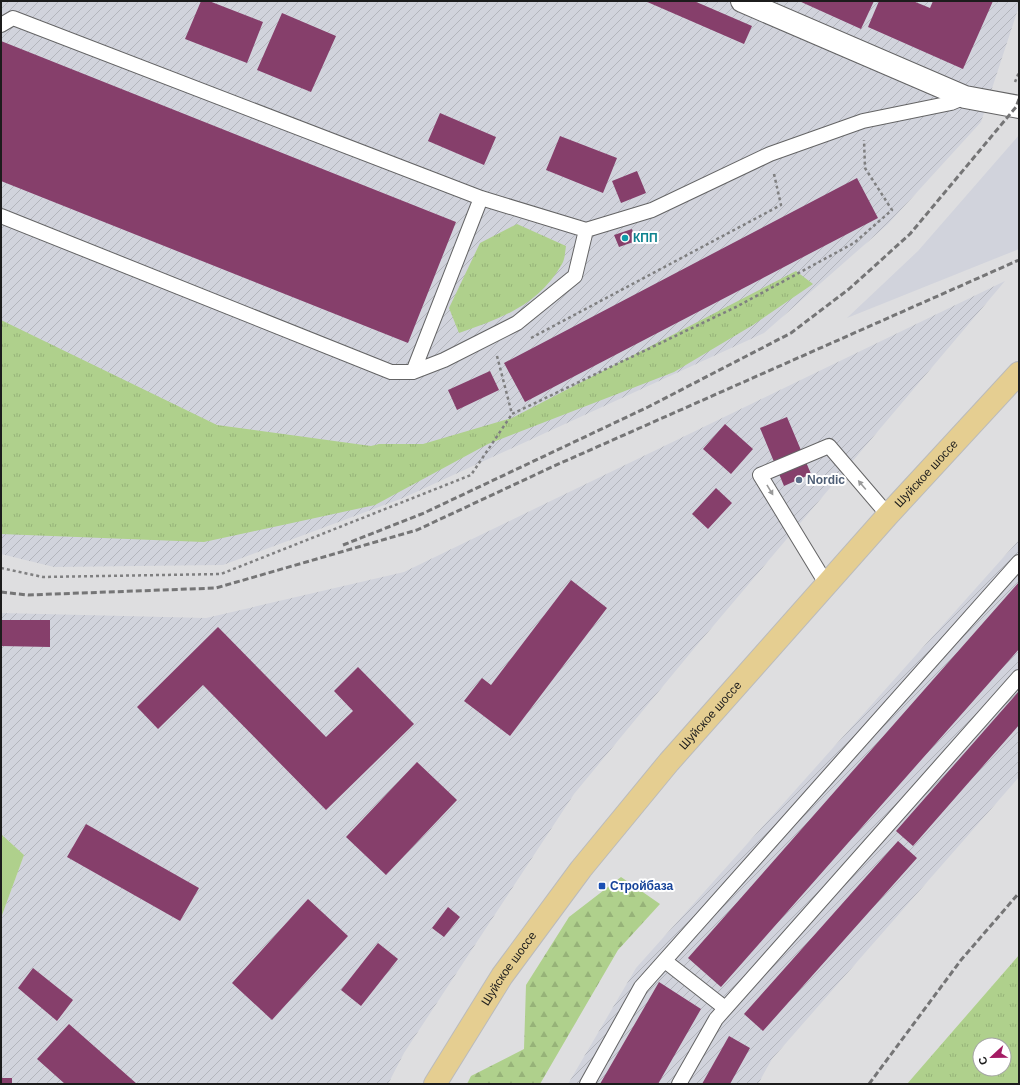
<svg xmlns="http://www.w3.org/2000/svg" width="1020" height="1085" font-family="Helvetica,sans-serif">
<defs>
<pattern id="industrial-furrows" width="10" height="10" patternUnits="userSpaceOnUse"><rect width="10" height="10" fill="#d1d3dc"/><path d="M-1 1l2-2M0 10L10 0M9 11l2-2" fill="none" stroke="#b3b5bc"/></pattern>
<pattern id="grass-tufts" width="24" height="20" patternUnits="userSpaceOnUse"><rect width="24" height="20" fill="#afd08c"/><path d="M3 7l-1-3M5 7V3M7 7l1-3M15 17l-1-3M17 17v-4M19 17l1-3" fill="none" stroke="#96b278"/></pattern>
<pattern id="forest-firs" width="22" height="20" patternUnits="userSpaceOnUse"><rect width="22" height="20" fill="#afd08c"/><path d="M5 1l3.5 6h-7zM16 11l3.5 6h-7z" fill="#96b278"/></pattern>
</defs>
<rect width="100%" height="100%" fill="#dedee0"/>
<path fill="#d1d3dc" d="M1019,135V249L847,318L918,251Z"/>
<path fill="url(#industrial-furrows)" d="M1,1H1019V6L981,122L888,224L764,333L403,498L223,565L54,567L1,554Z
M1005,281L692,651L574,794L404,1053L388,1084H1V918L24,855L1,834V613L206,618L404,572Z
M1019,540V777L772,1059L758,1084H568L636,968Z"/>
<path fill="url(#grass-tufts)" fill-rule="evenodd" d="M517,224L566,246C565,252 565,259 562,264C539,305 500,319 459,333L449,308L480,243Z
M796,271L813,284L753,325L674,372L488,444L375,505L204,542L1,534V320L217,425L371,446L379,444H423L512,418Z
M1019,955V1084H907ZM980,1045H1004V1069H980Z"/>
<path fill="url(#forest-firs)" d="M621,877L660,904L618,950L540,1084H467L471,1076L524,1049L526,985L569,917Z"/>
<path fill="#afd08c" d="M1,834L24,855L1,918Z"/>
<path fill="#863f6b" d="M201,1H209L263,22L247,63L185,39Z
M645,1H694L752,26L744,44Z
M799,1H874L861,29Z
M879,1H913L930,8L933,1H993L963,69L868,27Z
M282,13L336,36L311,92L257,70Z
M1,41L456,222L408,343L1,181Z
M440,113L496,137L484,165L428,141Z
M560,136L617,158L603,193L546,170Z
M637,171L646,193L621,203L612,181Z
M857,178L878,218L525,402L504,363Z
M632,229L636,241L619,247L614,235Z
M490,371L499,390L457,410L448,390Z
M787,417L811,474L784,486L760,428Z
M725,424L753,449L731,474L703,449Z
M716,488L732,503L708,529L692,514Z
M571,580L607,608L510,736L464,701L482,678L491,685Z
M1019,582V649L721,987L688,958Z
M1,620H50V647L1,646Z
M218,627L326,737L353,711L334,691L358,667L414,724L326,810L203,685L158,729L137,707Z
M1019,691V725L913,846L896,831Z
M417,762L457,800L386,875L346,837Z
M86,824L199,888L180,921L67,857Z
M898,841L917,858L763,1031L744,1014Z
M308,899L348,936L272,1020L232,983Z
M448,907L460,917L444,937L432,928Z
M378,943L398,959L361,1006L341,990Z
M33,968L73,1000L57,1021L18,988Z
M659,982L701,1009L658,1084H600Z
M69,1024L137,1084H65L37,1059Z
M729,1036L750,1048L730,1084H702Z
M1,1078H12V1084H1Z"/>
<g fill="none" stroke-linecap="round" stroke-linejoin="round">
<defs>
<path id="service" d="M1,25L13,18L481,198L586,230L652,210L770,154L863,121L951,103L965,97
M1,216L391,372H413L444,360L517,323L575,276L586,230
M413,372L481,198
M827,585L760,475L829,446L888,515
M665,961L725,1008
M587,1084L641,987L1019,562
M679,1084L716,1019L1019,677"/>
<path id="minor" d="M742,1L965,97L1019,107"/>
<g id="primary">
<path id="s1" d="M435,1084L502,976L581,869L669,762L888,515L1019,373"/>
</g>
</defs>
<use href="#service" stroke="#646465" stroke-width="16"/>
<use href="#minor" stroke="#646465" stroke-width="24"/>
<use href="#primary" stroke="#bbb" stroke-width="24"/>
<path stroke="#7f7f80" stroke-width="2.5" stroke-dasharray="3 3" stroke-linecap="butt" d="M1015,82L1019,72
M531,338L781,205L774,174
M497,356L512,414L736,307L854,243L892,210L865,168L864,140
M1,568L43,577L221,574L471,475L512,414"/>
<use href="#service" stroke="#fff" stroke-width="14"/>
<use href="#minor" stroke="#fff" stroke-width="22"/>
<use href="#primary" stroke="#e5ce91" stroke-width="22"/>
<path stroke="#757576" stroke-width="3" stroke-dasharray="6 3" stroke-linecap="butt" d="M343,545L424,513L648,407L791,333L849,289L910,234L1016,107L1019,99
M1,592L28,595L216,588L417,530L554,466L1019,260
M869,1084L961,960L1019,893"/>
</g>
<defs><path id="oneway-solid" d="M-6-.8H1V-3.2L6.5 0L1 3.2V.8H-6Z"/></defs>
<g fill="#999">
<use href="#oneway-solid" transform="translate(862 485) rotate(-130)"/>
<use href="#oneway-solid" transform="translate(770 490) rotate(59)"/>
</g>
<circle fill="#0f9aa8" stroke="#fff" stroke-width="1.5" cx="625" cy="238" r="4"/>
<circle fill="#5c6f8a" stroke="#fff" stroke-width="1.5" cx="799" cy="480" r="4"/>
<rect fill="#1a4fb4" stroke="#fff" stroke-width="1.5" x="598" y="882" width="8" height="8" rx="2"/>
<g text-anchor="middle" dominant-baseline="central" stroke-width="4" stroke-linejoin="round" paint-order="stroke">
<g font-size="12" font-weight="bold" fill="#0d838f" stroke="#fff" text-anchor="start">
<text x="633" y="238">КПП</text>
</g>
<g font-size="12" fill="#1c1c1c" stroke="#fff">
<text stroke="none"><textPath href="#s1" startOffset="785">Шуйское шоссе</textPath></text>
<text stroke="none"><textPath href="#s1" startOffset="461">Шуйское шоссе</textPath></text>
<text stroke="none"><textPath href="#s1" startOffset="137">Шуйское шоссе</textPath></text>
</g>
<g font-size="12" font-weight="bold" fill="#4e5e75" stroke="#fff" text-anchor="start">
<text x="807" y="480">Nordic</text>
</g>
<g font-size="12" font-weight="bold" fill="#164399" stroke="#fff" text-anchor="start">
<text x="610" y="886">Стройбаза</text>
</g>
</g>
<rect width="1020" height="1085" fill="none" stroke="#1c1c1c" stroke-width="4"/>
<g transform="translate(992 1057) rotate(248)"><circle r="19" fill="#ffffff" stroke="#a4a4a4"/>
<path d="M0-3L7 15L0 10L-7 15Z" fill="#a41b63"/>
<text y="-6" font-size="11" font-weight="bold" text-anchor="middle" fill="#1c1c1c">С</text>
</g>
</svg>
